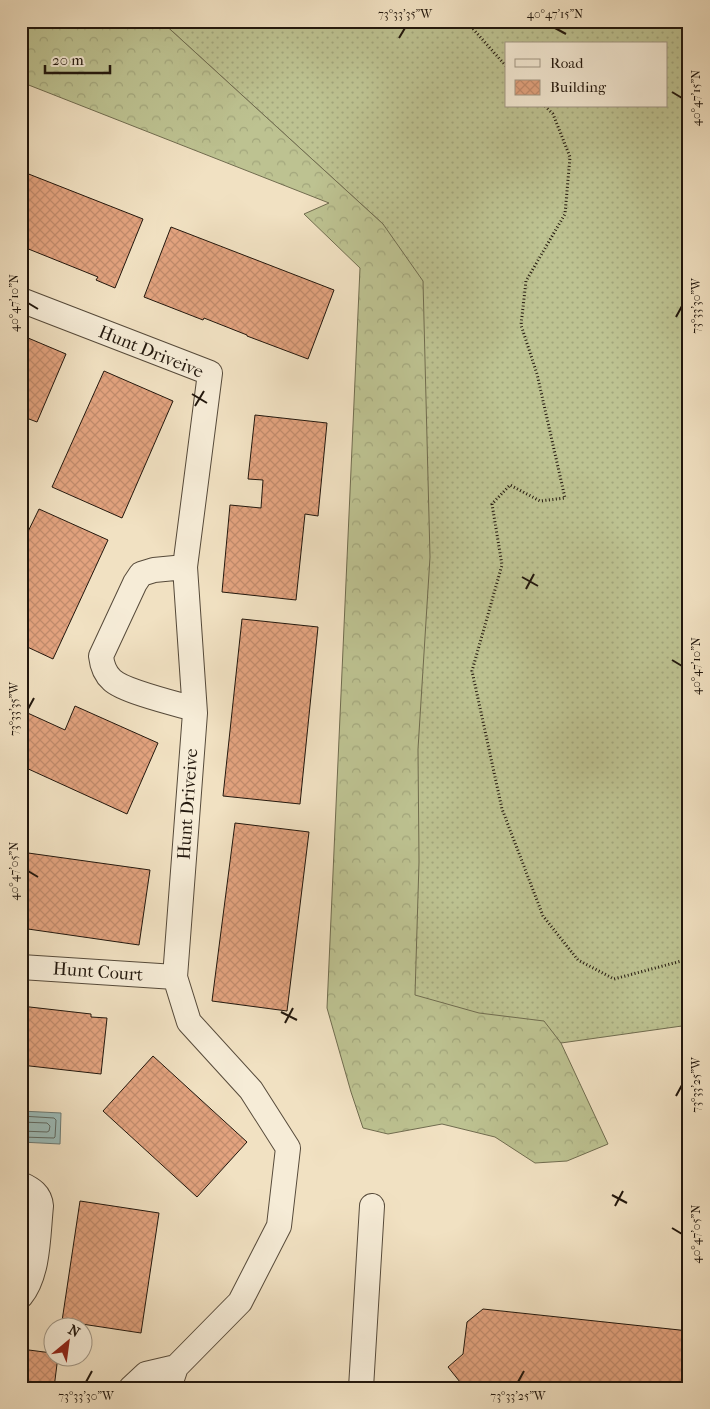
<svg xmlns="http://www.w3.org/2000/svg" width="710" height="1409" font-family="'IM FELL French Canon',serif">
<defs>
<pattern id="grass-dots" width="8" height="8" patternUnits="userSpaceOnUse" patternTransform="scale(1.25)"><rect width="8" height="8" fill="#bdc291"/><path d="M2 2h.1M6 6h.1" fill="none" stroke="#a2a67c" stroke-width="1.8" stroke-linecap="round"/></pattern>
<pattern id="forest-crowns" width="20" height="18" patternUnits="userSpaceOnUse" patternTransform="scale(1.25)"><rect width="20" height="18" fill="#bdc291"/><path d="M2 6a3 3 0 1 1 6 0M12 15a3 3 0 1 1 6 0" fill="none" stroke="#a2a67c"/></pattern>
<pattern id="building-cross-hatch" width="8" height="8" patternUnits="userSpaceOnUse" patternTransform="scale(1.25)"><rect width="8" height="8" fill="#e3a37f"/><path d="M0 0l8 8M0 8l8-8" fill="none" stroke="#c28c6d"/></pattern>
</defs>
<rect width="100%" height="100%" fill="#f1e1c2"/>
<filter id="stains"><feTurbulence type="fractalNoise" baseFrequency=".004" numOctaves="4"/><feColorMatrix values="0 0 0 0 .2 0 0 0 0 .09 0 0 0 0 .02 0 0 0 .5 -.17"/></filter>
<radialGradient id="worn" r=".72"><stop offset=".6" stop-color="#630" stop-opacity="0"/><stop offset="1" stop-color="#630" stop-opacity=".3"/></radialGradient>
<path fill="url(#grass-dots)" stroke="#706c4f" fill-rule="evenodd" d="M161,21H689V1025L561,1043L358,1065L383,224ZM506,44H666V106H506Z"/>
<path fill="url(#forest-crowns)" stroke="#706c4f" d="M21,21H161L383,224L423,281L430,557L418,749L419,862L415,995L479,1013L544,1021L561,1043L608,1144L567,1161L535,1163L495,1137L442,1124L388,1134L363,1128L351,1092L327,1008L360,268L304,214L329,203L21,82Z"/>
<path fill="#9cbcb9" stroke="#6b7a74" d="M21,1111L61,1113L60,1144L21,1142Z"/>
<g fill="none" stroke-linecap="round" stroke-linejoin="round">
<path stroke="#5f6a63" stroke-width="1" d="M21,1116L54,1118L56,1120L55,1137L54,1138L21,1137
M21,1122L47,1123L50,1126L49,1131L47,1132L21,1131"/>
</g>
<path fill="url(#building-cross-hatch)" stroke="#22170d" d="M21,171L143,219L115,288L96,280L98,277L21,246Z
M171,227L334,290L308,359L247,336V335L204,318L203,320L144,297Z
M21,335L66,354L37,422L21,416Z
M104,371L173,401L122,518L52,487Z
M255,415L327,423L318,516L305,514L296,600L222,592L230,505L261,508L263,480L248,479Z
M39,509L108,540L53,659L21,644V546Z
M242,619L318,627L300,804L223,796Z
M75,706L158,743L127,814L24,767L21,773V710L65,730Z
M235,823L309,832L287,1011L212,1001Z
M21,852L150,870L139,945L21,928Z
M21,1006L91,1014V1017L107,1018L101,1074L21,1065Z
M153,1056L247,1142L197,1197L103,1111Z
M80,1201L159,1213L141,1333L62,1321Z
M483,1309L689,1331V1388H459L460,1382L448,1367L463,1354L467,1322Z
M21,1349L52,1353V1356H58L54,1388H21Z"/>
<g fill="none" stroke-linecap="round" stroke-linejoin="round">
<defs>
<path id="minor" d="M21,300L210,373L185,567L195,713L175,977L189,1022L251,1090L288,1148L279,1226L240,1302L176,1367
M185,567L154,570L141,574L135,583L101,656C102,665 104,673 112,680C123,691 177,704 194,709
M21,967L175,977
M21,1184C32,1189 40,1194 41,1206C38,1234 39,1274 21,1296
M131,1388L146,1374L176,1367L169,1388
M361,1388L372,1206"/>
</defs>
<use href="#minor" stroke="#564a3a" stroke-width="26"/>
<path stroke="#22170d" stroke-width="3" stroke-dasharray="1 2.5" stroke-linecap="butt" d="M466,21L506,66
M545,106L553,114L570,157L565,214L526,281L521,325L537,374L565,498L540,501L510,485L492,504L502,565L472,671L502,809L543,916L578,960L614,979L689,959"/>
<use href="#minor" stroke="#f6ecd7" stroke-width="24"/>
</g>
<path fill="none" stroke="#22170d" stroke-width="2" d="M555,28L566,34M399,38L405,28M672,92L682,98M28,303L38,309M676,317L682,306M192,394L207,403M195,406L204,391M522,577L538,586M526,589L534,574M672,660L682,666M28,709L34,698M28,871L38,877M281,1012L297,1020M285,1023L293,1008M676,1096L682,1085M612,1195L627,1203M615,1206L623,1191M672,1228L682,1234M86,1382L92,1371M518,1382L524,1371"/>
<g text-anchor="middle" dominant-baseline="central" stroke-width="4" stroke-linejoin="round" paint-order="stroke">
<g font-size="18" fill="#22170d" stroke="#f6ecd7">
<text transform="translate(151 352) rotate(22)">Hunt Driveive</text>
<text transform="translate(188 804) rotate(-86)">Hunt Driveive</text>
<text transform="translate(98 972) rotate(4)">Hunt Court</text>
</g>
</g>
<rect width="710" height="1409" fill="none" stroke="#f1e1c2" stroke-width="55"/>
<rect x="505" y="42" width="162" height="65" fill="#f6ecd7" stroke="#a19786"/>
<rect x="515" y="59" width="25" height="8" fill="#f6ecd7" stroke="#a19786"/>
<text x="550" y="68" font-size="15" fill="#22170d">Road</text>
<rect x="515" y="80" width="25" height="15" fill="url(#building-cross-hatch)" stroke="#a19786"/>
<text x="550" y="92" font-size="15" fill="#22170d">Building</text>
<g transform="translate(68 1342) rotate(29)"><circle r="24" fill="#f6ecd7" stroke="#a19786"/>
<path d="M0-4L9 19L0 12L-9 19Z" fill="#8f2418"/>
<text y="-8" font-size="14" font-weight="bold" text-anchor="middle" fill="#22170d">N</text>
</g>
<path d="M45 65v8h65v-8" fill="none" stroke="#22170d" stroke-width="2.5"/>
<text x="52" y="65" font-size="15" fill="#22170d" stroke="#f6ecd7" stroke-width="4" paint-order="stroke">20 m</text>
<rect x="28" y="28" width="654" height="1354" fill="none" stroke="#22170d" stroke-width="2"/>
<g font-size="12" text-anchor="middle" fill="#22170d">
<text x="405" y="18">73°33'35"W</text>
<text x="555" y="18">40°47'15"N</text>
<text transform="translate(696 98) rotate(-90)" y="4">40°47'15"N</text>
<text transform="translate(14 303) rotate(-90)" y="4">40°47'10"N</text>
<text transform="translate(696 306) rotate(-90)" y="4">73°33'30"W</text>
<text transform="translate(696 666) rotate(-90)" y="4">40°47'10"N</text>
<text transform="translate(14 709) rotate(-90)" y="4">73°33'35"W</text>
<text transform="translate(14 871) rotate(-90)" y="4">40°47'05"N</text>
<text transform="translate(696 1085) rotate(-90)" y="4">73°33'25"W</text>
<text transform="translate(696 1234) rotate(-90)" y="4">40°47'05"N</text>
<text x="86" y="1400">73°33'30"W</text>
<text x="518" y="1400">73°33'25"W</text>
</g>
<rect width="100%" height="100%" filter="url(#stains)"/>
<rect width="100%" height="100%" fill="url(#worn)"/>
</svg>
